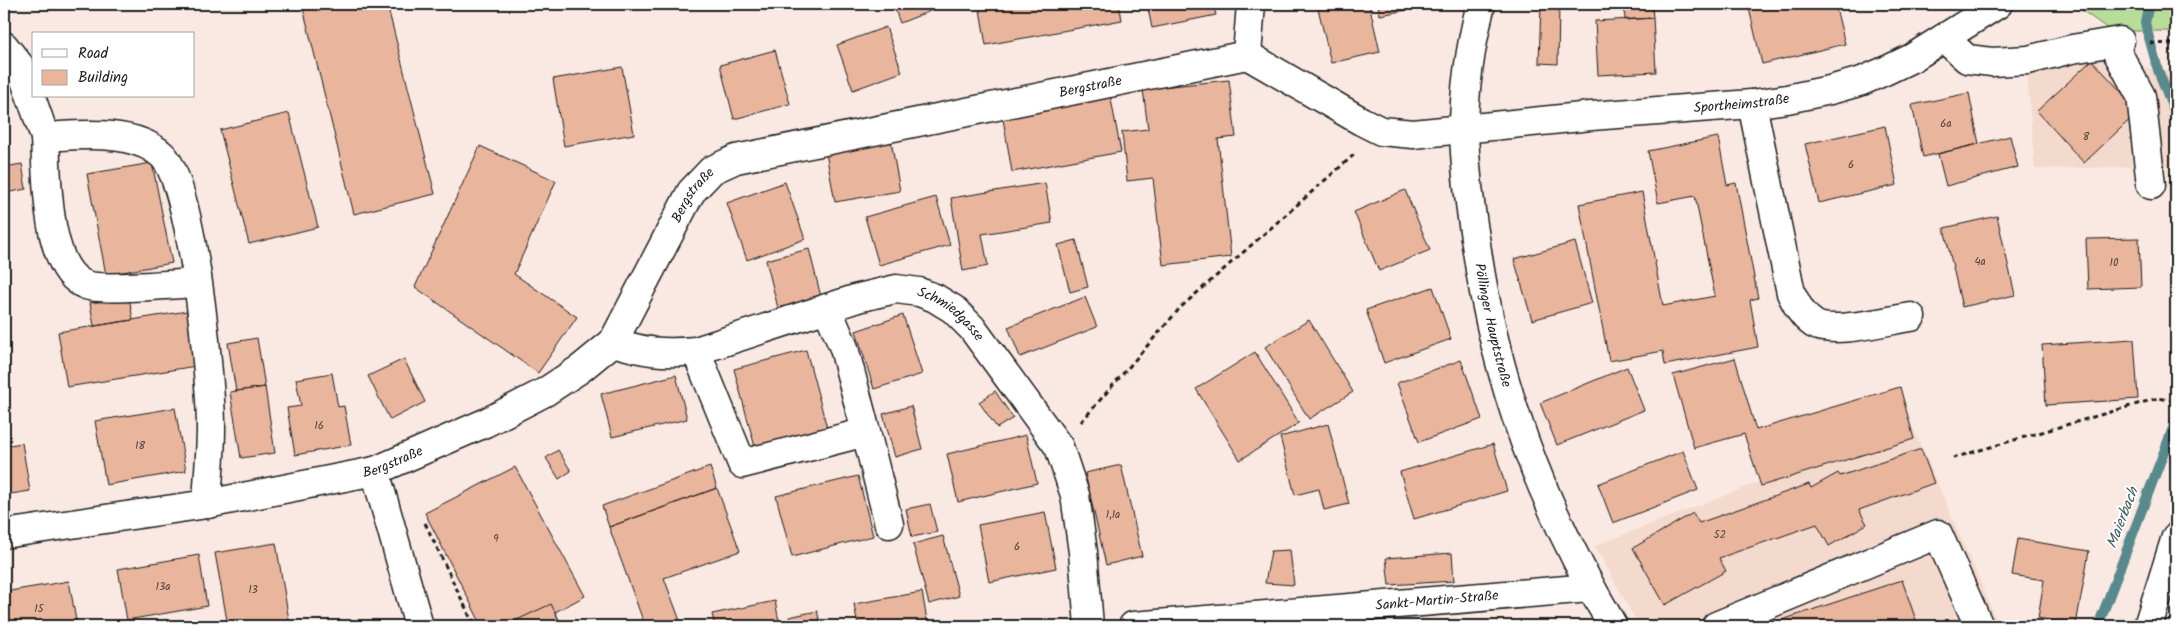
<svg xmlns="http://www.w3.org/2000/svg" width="2180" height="630" font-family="Kalam,sans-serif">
<rect width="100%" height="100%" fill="#f9e9e2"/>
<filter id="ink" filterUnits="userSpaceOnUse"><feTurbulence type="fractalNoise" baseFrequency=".02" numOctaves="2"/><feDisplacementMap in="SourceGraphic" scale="10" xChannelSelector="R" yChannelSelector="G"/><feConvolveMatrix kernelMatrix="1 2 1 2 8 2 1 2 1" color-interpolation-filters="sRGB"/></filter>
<g filter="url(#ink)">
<path fill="#f4d9cd" d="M2105,49L2140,67L2176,72V166L2035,169L2027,72Z
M1911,423L1999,626H1639L1595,546Z"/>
<path fill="#b8dd98" stroke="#6a7c5a" d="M2073,4H2176V33L2175,31H2111Z"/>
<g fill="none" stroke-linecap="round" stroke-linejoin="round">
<path stroke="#58898d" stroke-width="10" d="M2149,4L2145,23L2158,70L2176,116
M2098,626L2176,420"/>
</g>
<path fill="#eab59d" stroke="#1c1c1c" d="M302,4H387L435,194L354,214Z
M893,4H936L938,8L900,23Z
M979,4H1119L1122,20L986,45Z
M1147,4H1213L1216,15L1152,28Z
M1317,4H1369L1380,52L1331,63Z
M1378,4H1439L1380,15Z
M1541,4H1559L1558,64L1539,63Z
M1624,4H1652L1653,18L1625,20Z
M1748,4H1835L1845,44L1762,64Z
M1653,18L1656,72L1598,75L1595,21Z
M886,27L902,72L853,90L837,45Z
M775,50L790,104L734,119L720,65Z
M2092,60L2139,111L2084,163L2037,111Z
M622,67L634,134L564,146L553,79Z
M1229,80L1236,137L1218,139L1231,257L1163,265L1153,178L1127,181L1122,132L1148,129L1143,89Z
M1969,93L1979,144L1923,157L1912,105Z
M1110,94L1121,152L1012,172L1002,113Z
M289,113L318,227L249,244L220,130Z
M1885,126L1897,185L1819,203L1805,144Z
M2010,136L2018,167L1946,186L1938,154Z
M1718,137L1727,185L1736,183L1758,298L1750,300L1758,347L1665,365L1663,351L1609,361L1579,204L1642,192L1663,306L1715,296L1695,196L1658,203L1648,151Z
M891,141L900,191L835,202L826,153Z
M480,146L556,181L514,274L577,317L538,373L415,287Z
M152,163L172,263L106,275L87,174Z
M22,164L26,189L6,193L4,167Z
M785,182L805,239L747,260L727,203Z
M1045,183L1052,223L982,234L988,266L963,271L951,198Z
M1405,190L1430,250L1379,271L1354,212Z
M936,197L950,245L879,265L865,217Z
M1997,216L2015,295L1962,307L1944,228Z
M2139,238L2141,287L2088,289L2086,239Z
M1076,240L1088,287L1070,292L1058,245Z
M1575,242L1592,303L1532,320L1514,259Z
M809,249L821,297L778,308L766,260Z
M1433,287L1451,339L1384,363L1366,310Z
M129,297L133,320L94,326L90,303Z
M1085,297L1097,327L1020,357L1008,327Z
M187,311L196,366L67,387L58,332Z
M903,315L922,374L874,389L856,331Z
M1309,320L1353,392L1309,419L1265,347Z
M257,338L265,387L236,391L228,343Z
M2134,339L2138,399L2046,405L2042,345Z
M806,350L827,428L755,447L734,369Z
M1255,352L1299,423L1240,460L1196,389Z
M1735,358L1756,430L1900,387L1914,439L1761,486L1744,434L1694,448L1673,375Z
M404,359L425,402L390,420L368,376Z
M1461,360L1482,419L1419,442L1397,383Z
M1627,367L1644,410L1557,445L1540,403Z
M332,373L338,407L344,406L351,445L295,455L287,408L301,406L296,379Z
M676,375L687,419L612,437L601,394Z
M265,387L275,453L241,458L230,392Z
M995,391L1013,418L997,428L979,402Z
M911,406L922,449L895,457L883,414Z
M175,408L186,471L106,485L95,421Z
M1328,424L1349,504L1324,510L1319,489L1295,495L1280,437Z
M1026,435L1037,483L958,502L947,454Z
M22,443L30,491L4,495V446Z
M1493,444L1507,491L1414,519L1400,472Z
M1921,449L1934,483L1859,510L1867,524L1829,546L1817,524L1719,558L1726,571L1665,605L1633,548L1693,513L1699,523L1809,484L1811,488L1838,473L1840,476Z
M558,450L571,471L559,479L546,458Z
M1683,451L1698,490L1613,523L1598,484Z
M1121,465L1142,556L1106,565L1085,473Z
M515,467L585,596L555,612L562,626H482L425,513Z
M710,467L717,488L609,527L602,506Z
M858,476L873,536L792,557L776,496Z
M717,488L740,551L664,578L682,626H645L609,527Z
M930,504L937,532L912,537L906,509Z
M1045,512L1056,568L989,582L978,525Z
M943,536L959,596L929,604L913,544Z
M2018,539L2089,551L2076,625L2038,618L2044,580L2012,575Z
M276,543L290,626H228L215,553Z
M1290,550L1294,585L1265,583L1271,551Z
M1452,553L1454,581L1389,585L1386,558Z
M199,555L207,606L127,620L118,569Z
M1902,580L1918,626H1764Z
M69,581L77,626H4V592Z
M922,592L928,626H858L854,604Z
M775,601L780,626H715L712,614Z
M551,604L562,626H504Z
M817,611L821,626H791L789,617Z"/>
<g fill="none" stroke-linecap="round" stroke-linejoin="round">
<defs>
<g id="minor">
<path id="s1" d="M1481,4C1471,44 1464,90 1464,131C1465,169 1470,207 1476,244C1496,385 1541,504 1613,626"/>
<path d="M1944,38L1967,59L1992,62L2028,60L2072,49L2120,41"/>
<path d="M2112,43L2141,96L2151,185"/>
<path d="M4,46L20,66L45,137C80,135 134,129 162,155C193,183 211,380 211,428C211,453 208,479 207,504"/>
<path d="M1247,55L1251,4"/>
<path d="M1752,104L1791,293C1797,305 1802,316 1814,324C1832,335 1889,320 1911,317"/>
<path d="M45,137C47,174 45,270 86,285C102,291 175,284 196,283"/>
<path id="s2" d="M613,342C645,352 662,354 696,351L858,298L896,289L919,292L935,298L953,309L972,328L1059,447L1075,495L1083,552L1089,626"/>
<path d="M696,351L742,464L866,432L844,348L827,308"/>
<path d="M866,432L889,524"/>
<path d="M375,471L419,626"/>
<path id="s3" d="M4,534L207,504L375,471L485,423L545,392L580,369L613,342L691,192L712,170L736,159L1247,55L1361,121L1381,131L1413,134L1591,116L1752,104L1787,99L1830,90L1862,81L1887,70L1912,58L1998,4"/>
<path id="s4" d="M1133,626L1590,588"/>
<path d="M1716,626L1938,534L1979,626"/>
<path d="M2148,626L2176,537"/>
</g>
</defs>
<use href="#minor" stroke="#1c1c1c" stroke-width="31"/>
<path stroke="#1c1c1c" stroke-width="3" stroke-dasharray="5 4" stroke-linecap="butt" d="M2150,43L2173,44L2176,50
M1081,422L1181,307L1356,153
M1953,458L2158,398L2176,401
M425,523L472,621
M462,626L478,618"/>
<use href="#minor" stroke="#fff" stroke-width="28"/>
</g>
</g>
<g text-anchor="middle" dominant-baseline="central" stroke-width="4" stroke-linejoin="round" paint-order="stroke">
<g font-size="11" fill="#50423c">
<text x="1946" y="124">6a</text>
<text x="2086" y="137">8</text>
<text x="1851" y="165">6</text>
<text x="1980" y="262">4a</text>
<text x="2114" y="263">10</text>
<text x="319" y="426">16</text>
<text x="140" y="446">18</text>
<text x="1113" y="515">1,1a</text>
<text x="1720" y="535">52</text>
<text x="496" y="539">9</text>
<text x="1017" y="547">6</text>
<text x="163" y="587">13a</text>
<text x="253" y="590">13</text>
<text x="39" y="609">15</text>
</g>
<g font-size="14" fill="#1c1c1c" stroke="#fff">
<text stroke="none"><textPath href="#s3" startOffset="1236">Bergstraße</textPath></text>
<text stroke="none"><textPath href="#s3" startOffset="1912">Sportheimstraße</textPath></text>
<text stroke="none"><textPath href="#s3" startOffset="816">Bergstraße</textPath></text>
<text stroke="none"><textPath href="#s2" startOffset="356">Schmiedgasse</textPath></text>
<text stroke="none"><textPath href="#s1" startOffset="325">Pöllinger Hauptstraße</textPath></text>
<text stroke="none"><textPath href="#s3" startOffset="396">Bergstraße</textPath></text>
<text stroke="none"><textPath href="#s4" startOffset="305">Sankt-Martin-Straße</textPath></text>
</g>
<g font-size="15" font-style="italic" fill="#3f5b5e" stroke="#fff">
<text transform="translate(2123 518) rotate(-69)">Maierbach</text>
</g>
</g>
<rect width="2180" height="630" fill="none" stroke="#fff" stroke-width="20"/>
<rect x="10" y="10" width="2160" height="610" fill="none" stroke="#1c1c1c" stroke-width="2" filter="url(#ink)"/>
<rect x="32" y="32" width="162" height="65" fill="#ffffff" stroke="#a4a4a4"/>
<rect x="42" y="49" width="25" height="8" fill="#ffffff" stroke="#a4a4a4"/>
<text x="78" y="58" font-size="15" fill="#1c1c1c">Road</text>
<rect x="42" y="70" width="25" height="15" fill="#eab59d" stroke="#a4a4a4"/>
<text x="78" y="82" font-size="15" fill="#1c1c1c">Building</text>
</svg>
